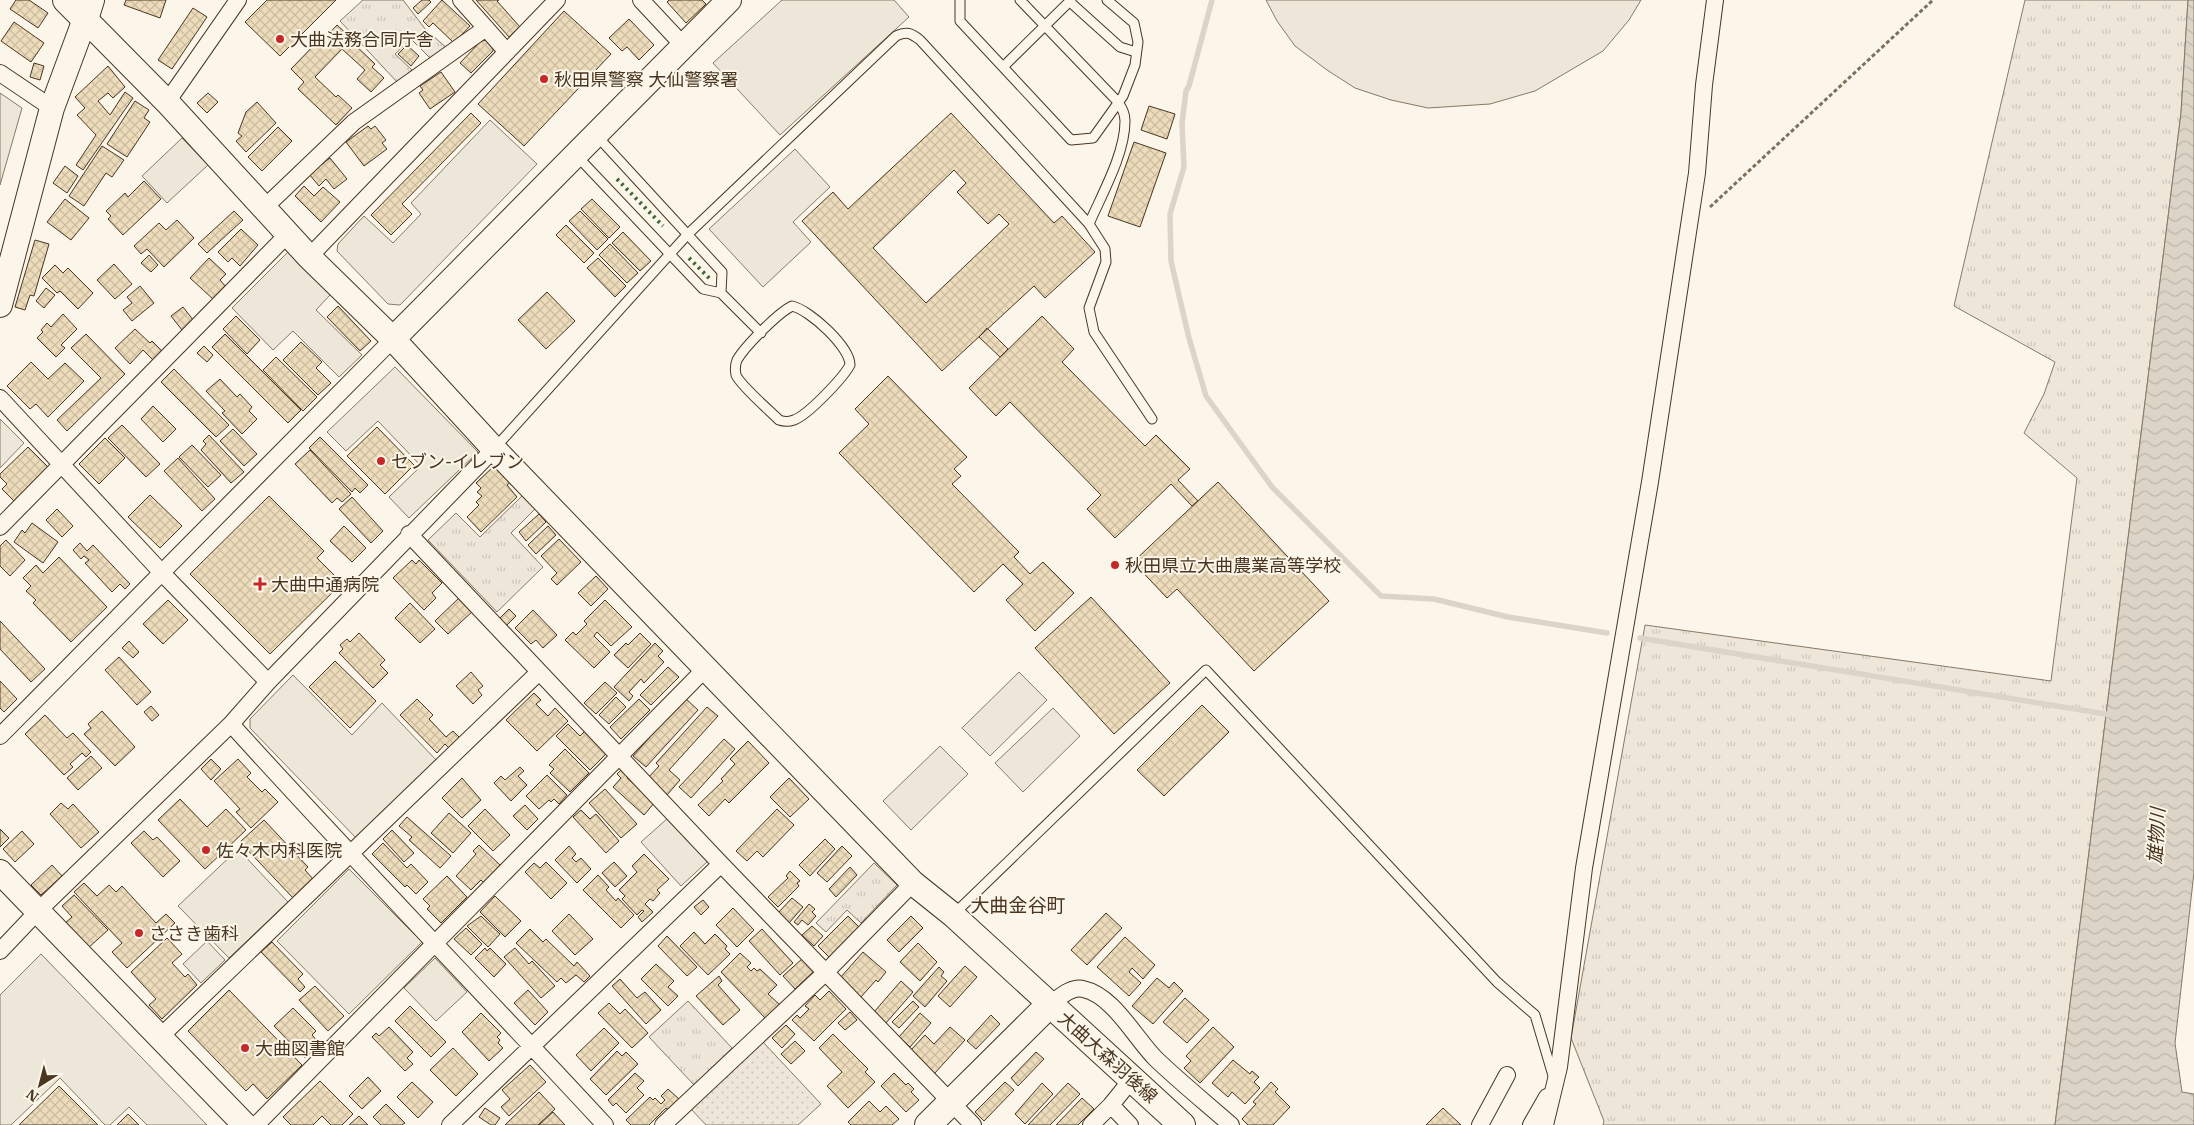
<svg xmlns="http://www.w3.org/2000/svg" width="2194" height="1125" font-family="'IBM Plex Serif','Noto Sans JP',serif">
<defs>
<pattern id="grass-tufts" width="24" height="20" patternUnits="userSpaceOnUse" patternTransform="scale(1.25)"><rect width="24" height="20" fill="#ede6d9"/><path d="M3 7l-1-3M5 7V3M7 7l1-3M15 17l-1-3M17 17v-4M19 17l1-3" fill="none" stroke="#cdc6ba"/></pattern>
<pattern id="park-dots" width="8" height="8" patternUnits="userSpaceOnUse" patternTransform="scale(1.25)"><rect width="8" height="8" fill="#ede6d9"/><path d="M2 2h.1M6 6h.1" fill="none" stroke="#cdc6ba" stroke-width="1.8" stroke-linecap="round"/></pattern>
<pattern id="water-waves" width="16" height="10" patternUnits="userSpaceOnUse" patternTransform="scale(1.25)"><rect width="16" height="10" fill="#dcd4c6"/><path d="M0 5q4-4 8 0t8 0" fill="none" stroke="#beb7aa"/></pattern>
<pattern id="building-cross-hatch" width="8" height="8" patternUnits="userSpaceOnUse" patternTransform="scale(1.25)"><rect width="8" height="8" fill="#ecdcbc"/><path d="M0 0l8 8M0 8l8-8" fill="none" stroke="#ccbda1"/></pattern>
</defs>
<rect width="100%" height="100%" fill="#fbf6e9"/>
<path fill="url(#grass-tufts)" stroke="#887966" d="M363,0H403L426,30L447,48L431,59L411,39L395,54L412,70L398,83L340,21Z
M2025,0H2188L2181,113L2055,1125H1603L1604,1121L1571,1038L1645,625L2051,681L2077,478L2024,433L2044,394L2055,362L1954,306Z
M522,496L535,509L511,533L543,567L497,612L428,540L456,513L480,537Z
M874,863L897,885L861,923L847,910L826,932L816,923Z
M688,1001L732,1048L694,1085L649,1037Z"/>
<path fill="url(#park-dots)" stroke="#887966" d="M763,1042L821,1104L798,1125H706L691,1109Z"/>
<path fill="#ede6d9" stroke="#887966" d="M1266,0H1641L1629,20L1603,51L1535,91L1490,104L1428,108L1391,100L1355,88L1327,70L1295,46L1277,21Z
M1019,672L1047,700L990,756L962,728Z
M1053,708L1080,736L1023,792L995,763Z
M940,746L968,774L911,830L883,801Z"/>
<path fill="#ede7d9" stroke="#887966" d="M782,0H894L909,17L780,135L713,63Z
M0,93L22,108L0,185Z
M490,120L537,164L400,305L388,304L337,251L338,244L364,216L393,243L421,214L411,203Z
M182,138L208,165L167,203L142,176Z
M795,149L830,187L793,222L811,242L763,287L709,229Z
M288,252L330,295L316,310L362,355L339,377L293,331L273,350L232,308Z
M395,367L478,452L409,518L389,497L421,466L378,421L346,451L327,432Z
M0,419L24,443L0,468Z
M293,675L352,735L382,703L438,762L357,839L250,728V719Z
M668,818L708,861L681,886L641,842Z
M238,849L288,902L229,958L178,906Z
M349,869L422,942L349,1014L277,941Z
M207,941L225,960L201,983L183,964Z
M41,954L207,1125H147L129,1107L110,1125H105L60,1078L11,1125H0V995Z
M435,958L467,992L436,1021L404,988Z"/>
<path fill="url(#water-waves)" stroke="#887966" d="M2188,0H2194V872L2175,1043L2182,1092L2194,1094V1125H2055L2181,113Z"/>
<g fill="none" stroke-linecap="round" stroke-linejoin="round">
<path stroke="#dcd4c6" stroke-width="5.5" d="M1212,0L1189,86L1186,91L1182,124L1184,167L1170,214L1171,261L1189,338L1206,396L1272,487L1381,596L1434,599L1508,617L1607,633
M1640,638L2112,715"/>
</g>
<path fill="url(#building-cross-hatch)" stroke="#4a3520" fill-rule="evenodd" d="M16,0H29L48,13L38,28L10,9Z
M126,0H166L160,18L124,5Z
M267,0H336L280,56L245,22Z
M422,0H429L431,2L418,14L413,8Z
M442,0L470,26L454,43L433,23L429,27L423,21Z
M476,0H499L497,1L520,27L509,37Z
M669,0H702L706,4L686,23L667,2Z
M193,8L207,17L172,69L158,60Z
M564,11L611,54L524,146L478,104Z
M629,19L654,45L639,60L627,47L622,51L609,38Z
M14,22L44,43L31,62L1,41Z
M337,25L348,35L345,39L347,43L350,40L375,64L372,67L384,78L371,92L357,79L365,70L342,49L315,77L336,97L338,95L352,108L336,125L298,89L304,82L291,69L319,40L325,46L330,41L326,37Z
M487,40L493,44V51L471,73L460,63L481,41Z
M407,45L419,56L411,66L398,54Z
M34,63L44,66L40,80L30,77Z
M108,66L125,87L113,98L108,93L98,101L110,115L125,92L133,98L83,170L76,165L96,135L77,115L85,108L75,97Z
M441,72L455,92L430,109L419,93L423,90L420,86Z
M208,93L218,102L207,113L197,103Z
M135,101L149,110L144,118L150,122L127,157L107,144Z
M257,102L276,123L246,152L236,141L242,136L238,133L246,112Z
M1149,106L1175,114L1167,139L1141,130Z
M471,113L481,123L402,204L412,214L391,235L371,215Z
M951,113L1054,223L1062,216L1095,252L1045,298L1034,286L942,371L802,221L833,192L848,209ZM954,170L966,183L957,192L988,224L999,214L1009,224L926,303L873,248Z
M368,126L371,129L375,126L386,140L382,143L387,149L364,166L346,142Z
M278,127L292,141L262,171L248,157Z
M1134,142L1166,153L1140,227L1108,216Z
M102,146L124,160L112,177L106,173L84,206L69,196Z
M330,158L347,179L334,189L326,179L319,186L309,174Z
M65,166L78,176L67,193L53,183Z
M144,181L161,199L123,235L108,219L111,216L106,211L125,193L128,197Z
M304,186L314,196L323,187L340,202L321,222L295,196Z
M65,199L89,218L71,240L47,222Z
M592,199L620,227L609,238L581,209Z
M234,211L243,220L207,253L198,244Z
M580,211L608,239L597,250L569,221Z
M177,220L194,238L164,267L147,249L141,254L134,246L159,223L166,230Z
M566,225L594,253L584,263L556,235Z
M241,229L258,245L240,266L232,258L228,262L218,252Z
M623,232L651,261L640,271L612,243Z
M35,240L49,244L34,296L30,295L25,310L15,307Z
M610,244L638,273L627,283L599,255Z
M149,255L158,265L151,272L141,263Z
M209,258L226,274L220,280L226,287L214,300L190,278Z
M598,258L626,286L615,297L587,268Z
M114,264L132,284L115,299L97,280Z
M55,265L63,273L68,268L93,293L78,309L60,291L57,293L42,278Z
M140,286L154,303L132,321L123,310L132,303L127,297Z
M46,288L55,295L44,308L36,301Z
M547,292L575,321L546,349L518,320Z
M338,306L371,341L360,351L327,317Z
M183,307L194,321L182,330L171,316Z
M63,314L77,329L61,345L65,348L56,357L37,338L43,332L41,330L47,323L51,327Z
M236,316L260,340L247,354L223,329Z
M1042,316L1074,349L1062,362L1145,446L1156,435L1190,469L1178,480L1198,501L1192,506L1171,484L1115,538L1087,509L1101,495L1010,402L996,416L969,388Z
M987,328L1008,349L1000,357L979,337Z
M135,329L150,343L152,341L163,352L154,361L143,350L130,364L115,348Z
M86,334L125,374L67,431L57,420L101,378L71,348Z
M225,334L301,410L288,423L212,347Z
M301,342L322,362L316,368L331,383L318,395L283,360Z
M204,346L213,355L207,362L197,353Z
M276,357L317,397L303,411L263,370Z
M31,362L48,379L65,363L84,381L48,417L36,404L30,409L7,386Z
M174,369L229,425L216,437L161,382Z
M888,376L967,457L954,469L961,476L952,484L1019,552L1014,557L1030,574L1043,562L1074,593L1035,631L1006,600L1023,584L1003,564L974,592L839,453L869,424L855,409Z
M220,379L237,397L240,394L252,407L249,411L257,419L242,434L222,413L225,411L206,391Z
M153,406L176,429L163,442L141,419Z
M122,425L160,464L146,477L108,438Z
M377,427L414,465L385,494L347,456Z
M233,429L257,454L244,466L220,441Z
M209,435L244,472L231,483L201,450L206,444L203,441Z
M320,437L368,485L360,493L355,488L352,492L309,448Z
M105,438L125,458L99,484L79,464Z
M192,445L221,475L208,487L179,457Z
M28,447L49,468L14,501L2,489L7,484L0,477V474Z
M310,450L351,494L342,502L337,498L332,503L295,464Z
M178,458L215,499L202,511L164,471Z
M495,465L511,482L507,485L517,497L481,532L467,517L479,505L476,502L482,496L477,492L481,488L476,483Z
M1218,482L1329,601L1254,671L1177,589L1167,598L1133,562Z
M150,495L182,526L160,548L128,517Z
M269,496L324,551L317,558L342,583L270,654L190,574Z
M352,497L383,531L371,543L339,509Z
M57,509L73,526L62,537L46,520Z
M539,514L546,522L526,541L519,532Z
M32,523L58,542L43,563L14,542L22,530L25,533Z
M344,526L366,548L352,562L330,541Z
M548,526L556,535L536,554L528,545Z
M559,539L581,562L557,585L551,579L557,573L541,556Z
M6,540L25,560L10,576L0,566V546Z
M80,543L87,551L93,545L130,584L125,589L120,584L112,592L85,563L89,560L84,556L81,559L73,550Z
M59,557L107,607L71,642L33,603L36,600L26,591L31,586L23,578L36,565L43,573Z
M412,560L416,564L419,560L442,583L432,593L436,598L424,610L393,578Z
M596,576L608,589L591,606L578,593Z
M460,597L473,611L448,634L435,621Z
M1091,597L1170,683L1114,734L1035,648Z
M168,600L188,620L163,644L143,624Z
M605,600L632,627L611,646L597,632L594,636L610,652L594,668L565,640L573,632L576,635L587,624L584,621Z
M410,603L435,629L420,643L395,618Z
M509,609L516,616L506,626L499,619Z
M533,610L557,635L543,648L536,640L531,644L515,628Z
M0,621L45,669L31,682L0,649Z
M359,633L385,660L380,665L388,673L373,688L339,653L343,649L340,645L347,639L350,642Z
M640,633L651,644L628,668L614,655L626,643L628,645Z
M129,641L139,652L133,658L122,648Z
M655,643L663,651L658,656L664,662L644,683L641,679L629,692L633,696L629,701L614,687Z
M119,657L151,692L137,705L105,670Z
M335,661L376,701L350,728L309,687Z
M668,667L679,677L651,705L640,695Z
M471,672L483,686L478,690L482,695L473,704L456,686Z
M0,681L17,699L4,712L0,708Z
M605,682L617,693L596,714L584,703Z
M534,693L541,700L536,704L548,716L555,708L568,721L537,751L506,720Z
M616,697L626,707L609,724L599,715Z
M685,698L698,710L646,767L633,756Z
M417,699L433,715L429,719L446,737L453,731L461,739L450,749L445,744L437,753L400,715Z
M639,699L650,710L621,739L610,727Z
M1202,705L1229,732L1164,796L1137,770Z
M151,706L159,715L152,721L144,712Z
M707,707L718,716L669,770L680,780L667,795L648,778L659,766L656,763Z
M102,711L135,747L115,766L84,734L91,728L88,724Z
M45,715L67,738L73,733L91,752L86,757L82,753L70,764L73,767L64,775L25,734Z
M568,724L580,736L585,731L607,753L590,770L556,736Z
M724,739L735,749L691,798L679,787Z
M748,741L769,763L729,803L725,799L709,816L698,805L723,781L721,779L735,764L730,759Z
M565,749L589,773L570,792L550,773L554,769L549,765Z
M91,756L102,768L78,790L67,778Z
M211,759L221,769L211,780L201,769Z
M238,759L251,773L247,777L262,792L265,789L278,802L251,828L236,812L240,809L214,781Z
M520,767L524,771L518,776L527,785L511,801L494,783L501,776L505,780Z
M623,768L630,774L627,778L655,802L644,815L613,787L621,778L617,774Z
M547,775L567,795L559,804L554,799L551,802L549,800L539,809L526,796Z
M462,778L481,800L462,818L442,798Z
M789,778L809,799L790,817L770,797Z
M605,789L637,824L621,838L589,803Z
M180,799L207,827L226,809L246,830L205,869L158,820Z
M61,803L68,809L73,804L99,832L81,848L50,814Z
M525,805L538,819L527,830L513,816Z
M485,809L510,835L493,851L468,826Z
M777,809L794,825L763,857L757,851L747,861L736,851Z
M581,810L590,819L596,814L619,841L606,853L573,817Z
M449,813L471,833L453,853L431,833Z
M407,817L451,856L440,868L409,840L412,837L399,826Z
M264,820L308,867L305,870L313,879L293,898L240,842Z
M0,829L9,838L0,847Z
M392,830L414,853L404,862L383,839Z
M22,831L34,844L15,862L3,849Z
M144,831L153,840L157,837L180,861L163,877L131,843Z
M825,839L835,849L810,876L799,865Z
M383,843L407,868L411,864L428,882L416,894L407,885L405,887L372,854Z
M479,845L500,865L484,883L481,880L471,890L456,876L476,854L473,851Z
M569,846L576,854L572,858L576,862L581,858L591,869L577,883L555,860Z
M842,846L852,856L827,882L817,873Z
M644,854L669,879L657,890L660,893L653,901L650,899L645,904L653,912L642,922L638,917L644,911L642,910L637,915L622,899L625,896L619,890L637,872L632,866Z
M546,862L567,883L551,899L525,872L534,863L540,868Z
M614,862L627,876L615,887L602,873Z
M52,865L62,876L41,895L31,885Z
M850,867L857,875L836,897L829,889Z
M790,871L800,881L797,883L799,886L778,907L768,897L788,878L786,876Z
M598,875L609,887L606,890L616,901L618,898L634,915L621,928L583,890Z
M447,876L467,897L441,923L427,909L430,906L423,899Z
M84,883L97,896L109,885L116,892L122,886L156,923L166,914L175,923L127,968L112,952L122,943L74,892Z
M74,895L108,930L87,949L64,924L72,917L62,906Z
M495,896L521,921L505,937L480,912Z
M792,898L803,907L789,923L778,913Z
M703,900L709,907L701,915L694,907Z
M809,904L815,909L812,912L816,916L808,925L802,920L798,925L794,922Z
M733,908L754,930L737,947L716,925Z
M1106,913L1122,928L1087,965L1071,950Z
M569,914L593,939L575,955L552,931Z
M481,916L500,934L488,947L467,926Z
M848,916L859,927L829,957L818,946Z
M911,916L923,928L899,952L887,940Z
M812,926L823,936L814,946L802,935Z
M466,928L482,944L471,955L454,939Z
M530,929L543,942L546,939L574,966L577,962L590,976L584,982L576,975L566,983L561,978L557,982L516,943Z
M762,929L793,963L780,975L749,941Z
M694,932L705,944L715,934L727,946L725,949L730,954L708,975L680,946Z
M667,936L697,967L687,976L658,946Z
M1125,937L1155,965L1143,979L1132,968L1129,972L1141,983L1129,996L1097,967Z
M167,938L182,954L172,963L185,977L188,974L197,985L162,1019L149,1005L156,999L131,972Z
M272,942L303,974L298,979L305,987L300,992L261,952Z
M918,943L937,962L920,981L900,962Z
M485,948L487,951L490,948L506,964L494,977L475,958Z
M515,948L529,964L532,961L555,986L541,998L504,957Z
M863,952L886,972L878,982L876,980L861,997L840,978Z
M740,953L751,963L747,967L751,971L754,968L757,971L760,969L777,985L768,994L780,1005L766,1019L721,972Z
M803,958L815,970L795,989L783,976Z
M656,964L674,981L668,987L678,996L668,1006L641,979Z
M965,966L977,977L950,1007L938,996Z
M939,967L944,972L941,976L947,981L925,1007L913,996Z
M719,976L722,981L718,985L740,1010L723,1025L696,996Z
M1157,978L1169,988L1174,982L1183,991L1153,1024L1132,1006Z
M620,979L637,998L645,992L661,1010L646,1024L612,986Z
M901,981L913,992L886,1023L874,1012Z
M315,986L344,1016L328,1031L299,1000Z
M229,990L302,1065L267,1099L253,1084L246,1091L188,1031Z
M528,990L548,1012L535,1025L514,1003Z
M829,991L846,1009L814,1041L792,1020L797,1015L800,1018L809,1009L805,1006L815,995L820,1000Z
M1185,998L1209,1020L1187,1043L1163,1022Z
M913,1001L919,1007L899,1028L892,1022Z
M609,1003L620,1014L625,1009L648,1033L632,1048L598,1013Z
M410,1006L446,1042L431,1057L395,1021Z
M293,1008L316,1031L312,1035L320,1044L305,1058L274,1026Z
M850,1012L857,1020L845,1030L838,1023Z
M481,1013L501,1033L497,1037L500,1040L498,1043L503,1048L489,1061L462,1032Z
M920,1013L931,1023L910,1047L899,1037Z
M991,1015L1000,1024L976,1049L967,1041Z
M786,1025L795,1034L782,1048L772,1038Z
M389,1027L413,1052L407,1058L413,1064L405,1071L372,1037L376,1033L379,1036Z
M950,1027L965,1040L934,1074L910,1051L925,1035L934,1044Z
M1213,1027L1234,1047L1200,1083L1184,1068L1191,1061L1186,1056Z
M604,1028L619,1043L591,1071L576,1055Z
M833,1034L868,1069L865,1072L875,1082L848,1108L827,1086L842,1072L819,1048Z
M795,1041L805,1051L791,1064L781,1054Z
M453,1048L478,1074L456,1096L430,1070Z
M617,1051L622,1056L626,1052L638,1064L606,1095L590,1079Z
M1036,1052L1044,1059L1018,1086L1011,1078Z
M1233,1060L1250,1074L1252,1071L1259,1077L1254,1082L1260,1088L1245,1104L1232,1092L1228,1097L1212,1083Z
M530,1065L546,1082L509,1116L501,1107L510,1099L502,1090Z
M635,1073L644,1081L637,1088L644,1095L626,1113L616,1103L613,1106L608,1100Z
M894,1073L906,1085L908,1083L914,1089L911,1092L919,1100L906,1112L881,1086Z
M368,1077L381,1091L362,1109L349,1096Z
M320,1081L353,1114L342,1125H331L322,1116L313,1125H291L283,1117Z
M412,1082L433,1102L418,1118L397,1097Z
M1005,1082L1014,1090L984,1121L975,1112Z
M1271,1082L1278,1089L1275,1092L1290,1107L1273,1125H1248L1242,1119L1256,1104L1253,1102Z
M1042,1083L1053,1094L1025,1124L1015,1114Z
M1068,1083L1080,1094L1050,1125H1028Z
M59,1086L98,1125H19Z
M668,1089L679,1099L668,1110L666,1108L649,1125H631L626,1120L650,1097L653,1100L655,1098L661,1104L665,1100L661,1096Z
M539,1092L555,1109L538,1125H505Z
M1082,1098L1094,1109L1078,1125H1056Z
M869,1101L880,1112L886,1106L899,1119L892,1125H851L848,1122Z
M386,1104L405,1123L402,1125H381L373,1117Z
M485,1108L500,1118L495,1125H491L479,1117Z
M1443,1108L1461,1125H1426Z
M553,1112L565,1125H539Z
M128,1114L139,1125H117Z
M359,1116L368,1125H349Z"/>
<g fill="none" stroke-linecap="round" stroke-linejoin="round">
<defs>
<path id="lane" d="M960,0V21L1071,140L1093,138L1123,96L1135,65L1138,42L1134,23L1107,0
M1020,0L1118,102C1122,108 1125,113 1125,121C1125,154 1102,194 1089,224
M1070,2L1120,47L1136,52
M1003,67L1071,0
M597,136L722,272L721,293
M577,156L703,289L721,293L761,333
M792,306C810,310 850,347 850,365C843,378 808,415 794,420C788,422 785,422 779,420C770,411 740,385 736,375C735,370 735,365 737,360C745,346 778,313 792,306Z
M494,449L687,235L896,36C907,31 911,33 920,40L1089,224L1105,249L1106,262L1089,308L1094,332L1152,419
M954,914L1206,670L1497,982L1535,1015L1554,1079"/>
<path id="street" d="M461,0L507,52
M641,0L683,45
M0,73L52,108
M167,102L238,0
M264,208L354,122L486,28
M309,257L557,0
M0,398L163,574L268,682
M0,527L288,234
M409,534L721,864L973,1125
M231,724C354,860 481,991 605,1125
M0,736L393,339
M0,951L38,911L231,724L268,682L494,449
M1050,1004C1059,998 1071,986 1083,989C1113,995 1135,1038 1156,1059C1180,1082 1206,1103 1231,1125
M160,1037L538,673
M256,1125L705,669
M450,1125L721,864
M663,1125L825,973L913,883
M1091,1125L1111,1105
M1130,1125L1111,1105L1132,1079
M1480,1125L1507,1075
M1531,1125L1547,1097
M1545,1125L1559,1067L1584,868L1650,482L1697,173L1704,85L1715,0"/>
<path id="secondary" d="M0,305L52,108L85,19L167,102L309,257L393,339L494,449L913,883L953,915L1050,1004
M393,339L729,0
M0,872L245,1125"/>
<path id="primary" d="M66,0L85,19L91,0
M928,1125L1050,1004L1182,1125"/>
</defs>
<use href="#lane" stroke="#4a3520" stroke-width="11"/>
<use href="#street" stroke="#4a3520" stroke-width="18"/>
<use href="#secondary" stroke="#4a3520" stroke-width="26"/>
<use href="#primary" stroke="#4a3520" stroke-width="28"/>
<path stroke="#7f6f5c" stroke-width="3" stroke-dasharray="4 2.5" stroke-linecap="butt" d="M1710,207L1933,0"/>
<use href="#lane" stroke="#fbf6e9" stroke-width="9"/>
<use href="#street" stroke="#fbf6e9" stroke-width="16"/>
<use href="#secondary" stroke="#fbf6e9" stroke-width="24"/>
<use href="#primary" stroke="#fbf6e9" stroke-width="26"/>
<path stroke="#436837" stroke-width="4" stroke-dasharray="2.5 4" stroke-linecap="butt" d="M617,179L663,226
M689,258L712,281"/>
</g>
<g fill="#c62828" stroke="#fbf6e9" stroke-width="2">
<circle cx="280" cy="39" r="5"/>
<circle cx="544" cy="79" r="5"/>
<circle cx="381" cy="461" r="5"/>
<circle cx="1115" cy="565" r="5"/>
<path d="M257.5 576.5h5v5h5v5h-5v5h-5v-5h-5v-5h5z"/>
<circle cx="206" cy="850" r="5"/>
<circle cx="139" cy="933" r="5"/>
<circle cx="245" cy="1048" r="5"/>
</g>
<g text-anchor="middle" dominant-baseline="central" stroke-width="4" stroke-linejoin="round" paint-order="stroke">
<g font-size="18" fill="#4a3520" stroke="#fbf6e9" text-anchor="start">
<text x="290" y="39">大曲法務合同庁舎</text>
<text x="554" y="79">秋田県警察 大仙警察署</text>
<text x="391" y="461">セブン-イレブン</text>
<text x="1125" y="565">秋田県立大曲農業高等学校</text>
<text x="271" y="584">大曲中通病院</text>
<text x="216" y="850">佐々木内科医院</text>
<text x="149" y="933">ささき歯科</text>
<text x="255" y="1048">大曲図書館</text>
</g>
<g font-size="18" fill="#4a3520" stroke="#fbf6e9">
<text transform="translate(1108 1057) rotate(42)">大曲大森羽後線</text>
</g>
<g font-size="19" font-style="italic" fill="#4a3520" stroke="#fbf6e9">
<text transform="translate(2156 836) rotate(-87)">雄物川</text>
</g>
<g font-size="19" fill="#4a3520" stroke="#fbf6e9">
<text x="1018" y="905">大曲金谷町</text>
</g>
</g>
<g transform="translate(40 1085) rotate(216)" stroke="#fbf6e9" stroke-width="4" paint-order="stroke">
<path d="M0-4L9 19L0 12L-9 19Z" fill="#4a3520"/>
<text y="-8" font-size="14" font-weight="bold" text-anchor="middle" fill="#4a3520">N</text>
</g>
</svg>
